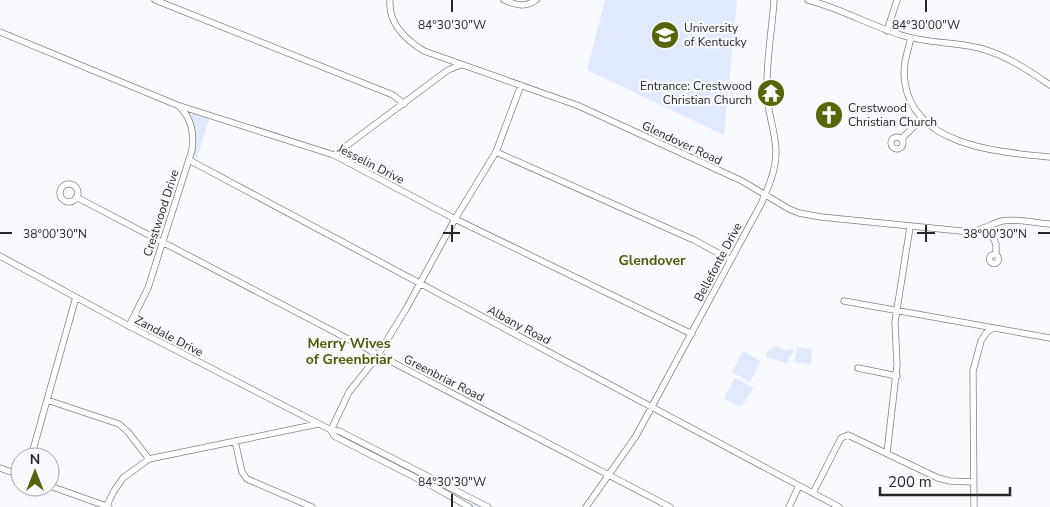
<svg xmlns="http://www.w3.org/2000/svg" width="1050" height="507" font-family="'Nunito Sans',sans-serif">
<rect width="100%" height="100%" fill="#f8fafd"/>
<path fill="#e0e9fd" d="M605,0H737L724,135L587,70Z
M192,114L209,119L197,158L193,156C197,141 198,128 190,115Z
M775,346L785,350L793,349L794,351L789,358L788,364L766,357L767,352Z
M797,348L812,349L811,364L794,362Z
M745,352L759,360L760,363L750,382L732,372L742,353Z
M735,378L753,388L742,406L739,407L725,399V396Z"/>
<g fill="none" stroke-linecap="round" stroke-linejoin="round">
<path stroke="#c6d5fe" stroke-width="1" d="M337,434L407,470
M446,490L476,507"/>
<defs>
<path id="minor" d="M155,0L393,95L404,104
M390,0C388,24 406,40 424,51L579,106L742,181L789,209L799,213L821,217L971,232C982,230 991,224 1002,221C1017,218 1035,223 1050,224
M504,0C516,5 525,8 536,0
M808,0C840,8 869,25 901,35C926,43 953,42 979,48C1006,55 1028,70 1050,85
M887,31L897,0
M0,32L177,105L334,155L455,219L692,334
M911,38C907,53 902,68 905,83C915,147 1000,152 1050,157
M891 143a6 6 0 1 1 12 0a6 6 0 1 1-12 0Z
M901,139L922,119
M496,152L694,240L731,260
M334,155L448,70L461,65
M189,160L839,507
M60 193a9 9 0 1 1 18 0a9 9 0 1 1-18 0Z
M76,197L670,507
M988,227L996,244V255
M989.5 259a4.5 4.5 0 1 1 9 0a4.5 4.5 0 1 1-9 0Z
M0,256L129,326L331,430L339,431L488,507
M844,301L1050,338
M129,326L148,288L192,150C194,133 192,119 179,106
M858,368L897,376
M47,400L119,424L128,432L149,459
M331,430L349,392L376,358L406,309L455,219L496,152L521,85
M331,430L334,436L436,488L469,507
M235,441L242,472L247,479L312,507
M887,453L897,365L895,322L910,227
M31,457L76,297
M0,468L20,475
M50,486L109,507
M813,493L841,438L848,435L938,478L950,481L973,482
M106,507L114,491L123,478L149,459L318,424
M586,507L636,436L761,204C770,184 779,163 775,141C773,124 767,109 767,92C766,62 772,30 774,0
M789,507L799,486
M974,507L973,371L981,341L986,333L993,328"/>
</defs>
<use href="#minor" stroke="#818285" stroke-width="7"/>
<use href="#minor" stroke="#fff" stroke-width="5.5"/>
</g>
<path fill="none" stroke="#272829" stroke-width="2" d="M452,0V12M926,0V12M452,225V242M926,225V242M0,233H12M443,233H460M917,233H935M1038,233H1050M452,494V507"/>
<defs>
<symbol id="university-disc" viewBox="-11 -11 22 22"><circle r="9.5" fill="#576408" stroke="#f8fafd"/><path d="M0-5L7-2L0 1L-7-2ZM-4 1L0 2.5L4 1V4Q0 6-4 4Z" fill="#fff"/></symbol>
<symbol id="temple-disc" viewBox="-11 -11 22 22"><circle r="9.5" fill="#576408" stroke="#f8fafd"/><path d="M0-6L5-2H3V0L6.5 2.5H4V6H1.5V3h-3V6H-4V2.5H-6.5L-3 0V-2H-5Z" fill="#fff"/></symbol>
<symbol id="church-disc" viewBox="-11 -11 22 22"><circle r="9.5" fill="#576408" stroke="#f8fafd"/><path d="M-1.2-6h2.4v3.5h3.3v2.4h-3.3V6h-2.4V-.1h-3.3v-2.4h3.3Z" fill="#fff"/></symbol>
</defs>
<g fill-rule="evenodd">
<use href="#university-disc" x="649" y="19" width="32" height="32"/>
<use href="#temple-disc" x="755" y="77" width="32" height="32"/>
<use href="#church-disc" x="813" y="99" width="32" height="32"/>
</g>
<g text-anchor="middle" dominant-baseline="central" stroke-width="4.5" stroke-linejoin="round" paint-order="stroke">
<g font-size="12" fill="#272829" stroke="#f8fafd" text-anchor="start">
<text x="684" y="28">University<tspan x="684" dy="14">of Kentucky</tspan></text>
<text x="752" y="86" text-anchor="end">Entrance: Crestwood<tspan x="752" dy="14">Christian Church</tspan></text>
<text x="848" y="108">Crestwood<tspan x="848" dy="14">Christian Church</tspan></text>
</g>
<g font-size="12" fill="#272829" stroke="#f8fafd">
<text transform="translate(682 143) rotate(25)">Glendover Road</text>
<text transform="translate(371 164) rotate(27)">Jesselin Drive</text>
<text transform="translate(161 213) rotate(-72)">Crestwood Drive</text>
<text transform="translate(718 262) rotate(-62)">Bellefonte Drive</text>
<text transform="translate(519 325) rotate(28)">Albany Road</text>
<text transform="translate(169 336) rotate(27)">Zandale Drive</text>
<text transform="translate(444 378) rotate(27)">Greenbriar Road</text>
</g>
<g font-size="14" font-weight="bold" fill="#4f5b09" stroke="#f8fafd">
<text x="652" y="260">Glendover</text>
<text x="349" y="343">Merry Wives<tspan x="349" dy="16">of Greenbriar</tspan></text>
</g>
</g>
<g font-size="12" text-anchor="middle" fill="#272829" stroke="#f8fafd" stroke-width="4.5" stroke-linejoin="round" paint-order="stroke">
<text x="452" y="29">84°30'30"W</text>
<text x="926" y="29">84°30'00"W</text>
<text x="55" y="238">38°00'30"N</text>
<text x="995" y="238">38°00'30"N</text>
<text x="452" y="486">84°30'30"W</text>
</g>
<g transform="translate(35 472)"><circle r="24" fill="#f8fafd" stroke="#a4a6a8"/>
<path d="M0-4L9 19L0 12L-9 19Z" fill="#576408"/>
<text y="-8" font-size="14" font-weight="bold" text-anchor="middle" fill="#272829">N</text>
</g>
<path d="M880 487v8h130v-8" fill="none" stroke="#272829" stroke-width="2.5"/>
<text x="888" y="487" font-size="15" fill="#272829" stroke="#f8fafd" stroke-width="4" paint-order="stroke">200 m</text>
</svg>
